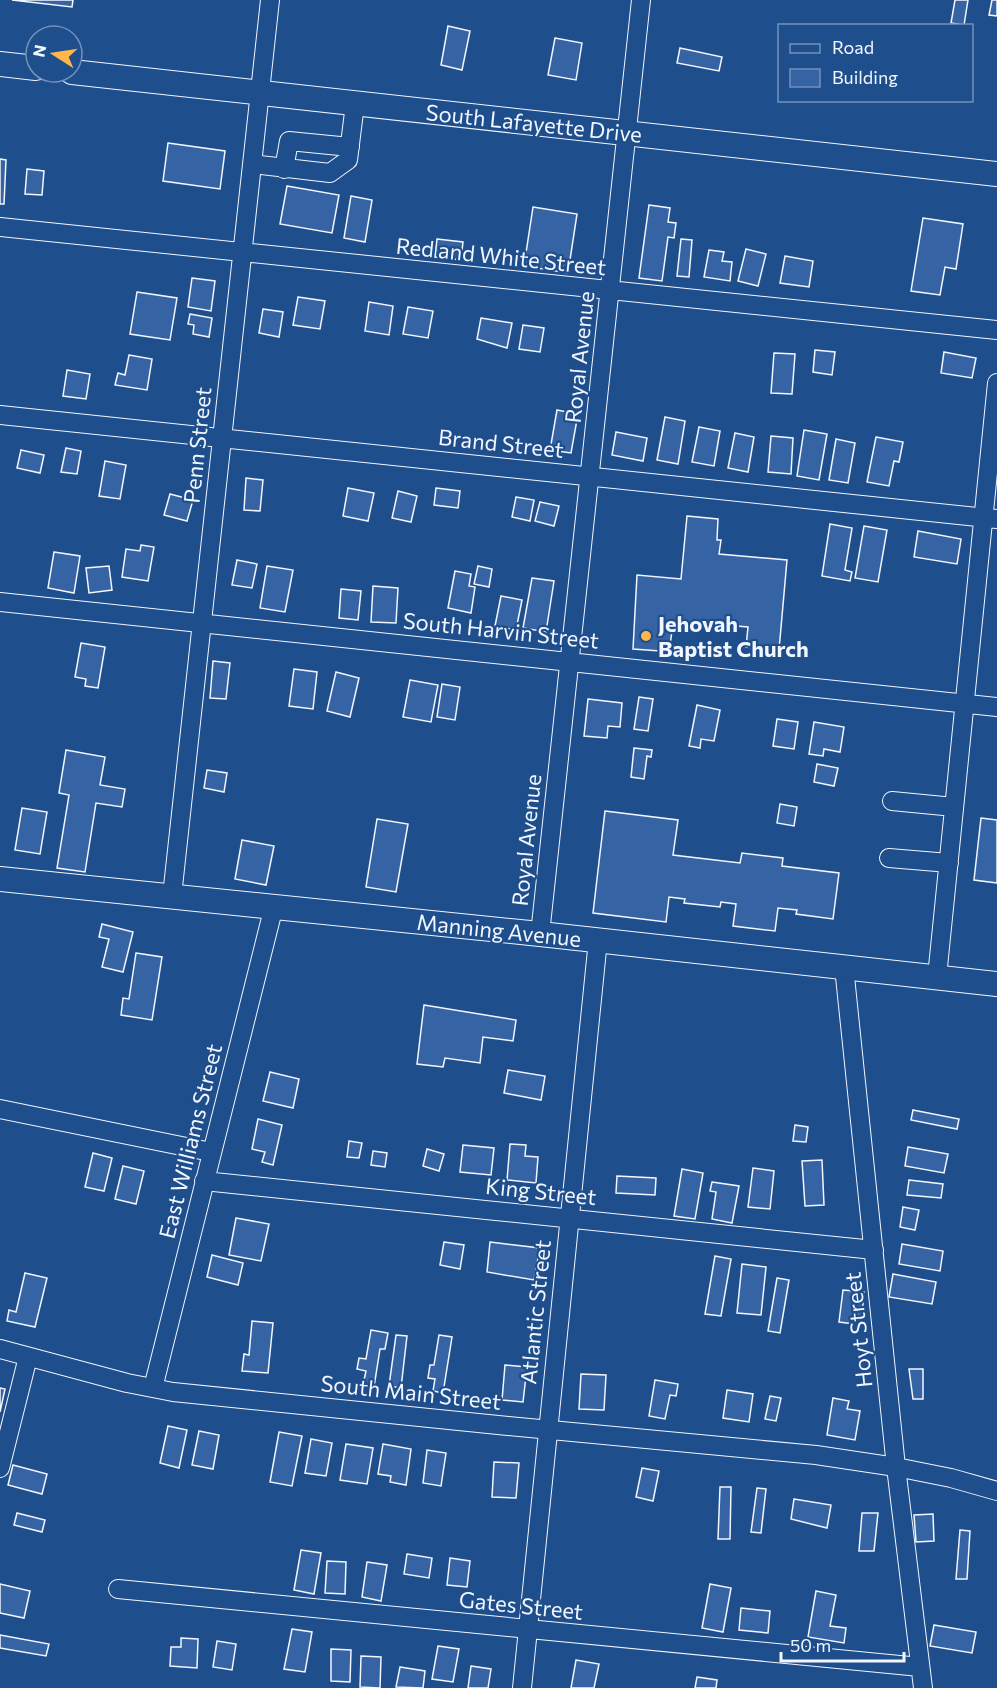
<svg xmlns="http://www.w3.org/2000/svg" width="997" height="1688" font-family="Commissioner,sans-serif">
<rect width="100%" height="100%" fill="#1f4e8c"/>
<path fill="#3563a3" stroke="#f2f6ff" stroke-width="1.5" d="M12,0H73L72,7Z
M955,0H968L964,25L951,23Z
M992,0H997V16L989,15Z
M448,26L470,31L462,70L441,65Z
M555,38L582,43L576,80L548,75Z
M680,48L722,57L719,71L677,63Z
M168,143L225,151L220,189L163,181Z
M0,159L6,160L4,204H0Z
M27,169L44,171L42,195L25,194Z
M287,186L339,195L332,233L280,224Z
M351,196L372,200L365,242L344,238Z
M649,205L670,208L668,222L676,223L674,238L668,237L662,281L639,278Z
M533,207L577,214L568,273L524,266Z
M923,218L963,224L956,269L945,267L940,295L911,291Z
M437,239L463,242L461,260L435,257Z
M681,239L692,240L689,277L677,276Z
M746,249L766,254L758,286L738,281Z
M709,250L724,252L722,261L732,262L730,281L704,277Z
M785,256L813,261L809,287L780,283Z
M192,278L215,281L211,311L188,307Z
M137,292L177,298L170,340L130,334Z
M298,297L325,301L320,329L293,325Z
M369,302L393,306L389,335L365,331Z
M408,307L433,311L428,338L403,334Z
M263,309L283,312L279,337L259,333Z
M190,314L212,318L209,337L193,334L194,325L188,324Z
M481,318L512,323L507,348L477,339Z
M523,325L544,328L540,352L519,349Z
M815,350L835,352L832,375L813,372Z
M944,352L976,358L972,378L941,373Z
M774,353L795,354L792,394L771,393Z
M129,355L152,359L147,390L115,385L118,373L125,375Z
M67,370L90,374L86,399L63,396Z
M557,410L578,414L571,453L550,450Z
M665,417L685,421L678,464L657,460Z
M699,427L720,431L714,466L692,462Z
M804,430L827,434L819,480L797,476Z
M616,432L647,438L643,461L612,455Z
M735,433L754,437L748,472L728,468Z
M771,436L793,438L791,474L768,472Z
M876,437L903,442L899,462L894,461L889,486L867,482Z
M836,439L855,443L848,483L829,480Z
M66,448L81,451L77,474L61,472Z
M21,450L44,455L40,473L17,468Z
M105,461L126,465L120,499L99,496Z
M246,478L263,480L260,511L244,510Z
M348,488L374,493L368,521L343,516Z
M436,488L460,491L458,508L434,505Z
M398,491L417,496L411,522L392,518Z
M170,494L193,500L187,521L164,515Z
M516,497L534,500L530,521L512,517Z
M540,502L559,506L554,526L535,521Z
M687,516L718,519L717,540H721L719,554L787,560L779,650L746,647L748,627L687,622L686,633L672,631L670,645H661L660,651L633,649L637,575L681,579Z
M830,524L852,528L845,570L852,572L850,581L822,576Z
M864,526L887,530L878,582L855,578Z
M918,531L961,539L957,564L914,557Z
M141,545L154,547L148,581L122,577L126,549L140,551Z
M54,552L80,556L74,593L48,588Z
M237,560L257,564L252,588L232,585Z
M109,566L112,590L89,593L86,568Z
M267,566L293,570L285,612L260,608Z
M478,566L492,569L489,587L474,584Z
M455,571L471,574L469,586L475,587L471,613L448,608Z
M532,578L554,581L546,632L523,628Z
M373,586L398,588L396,623L371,622Z
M341,589L361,591L358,620L339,618Z
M501,596L522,600L516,630L495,626Z
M81,643L105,647L98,688L85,686L86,679L75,677Z
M213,661L230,663L226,699L210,698Z
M294,669L317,672L313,709L289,706Z
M336,672L359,678L350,717L327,711Z
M410,680L438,685L431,722L403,717Z
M442,684L460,687L455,720L437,717Z
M639,697L653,699L648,731L634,729Z
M588,699L622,703L620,727L608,726L607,738L584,736Z
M697,705L720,710L714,741L701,739L700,748L689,746Z
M777,719L798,722L794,749L773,746Z
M814,722L844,727L840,752L824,749L823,756L809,754Z
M634,748L652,750L651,757L647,756L644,779L631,777Z
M66,750L105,757L100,785L125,789L122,807L96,803L85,872L57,868L69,795L59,793Z
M817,764L838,768L834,786L814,782Z
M207,770L227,773L224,792L204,788Z
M780,804L797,807L794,826L777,823Z
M22,808L47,812L40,854L15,850Z
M605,811L678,820L673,855L740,863L742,853L783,858L782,866L839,873L833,919L796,914L797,910L778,908L775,931L733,926L736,904L721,902L720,907L684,903L685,899L669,897L666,922L593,913Z
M981,818L997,820V883L974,880Z
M377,819L408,824L396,892L366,887Z
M242,840L274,846L266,885L235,879Z
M102,924L133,932L123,972L102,967L109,939L99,937Z
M136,953L162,957L152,1020L121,1015L123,998L129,999Z
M424,1005L516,1020L513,1041L483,1037L480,1063L445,1058L443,1067L417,1064Z
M508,1070L545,1076L541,1100L504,1093Z
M270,1072L299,1079L293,1108L263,1101Z
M913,1110L959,1119L957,1129L911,1120Z
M258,1119L282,1125L273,1165L262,1162L265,1152L252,1149Z
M795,1125L808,1127L806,1142L793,1141Z
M349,1141L362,1143L359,1158L347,1157Z
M510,1144L526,1145L525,1156L538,1157L536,1183L507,1180Z
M463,1145L494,1148L491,1175L460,1172Z
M908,1147L948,1154L944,1173L905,1166Z
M427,1149L444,1154L439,1171L423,1166Z
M373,1151L387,1153L385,1167L371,1165Z
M93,1153L112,1158L104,1191L85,1187Z
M822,1160L824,1205L805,1206L802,1161Z
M123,1166L144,1171L136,1204L115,1199Z
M753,1168L774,1171L770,1209L748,1207Z
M682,1169L703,1173L695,1219L674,1216Z
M617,1176L656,1178L655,1195L616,1193Z
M909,1180L943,1184L941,1198L907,1195Z
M712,1182L739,1186L732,1223L712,1219L716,1192L710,1191Z
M903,1207L919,1210L915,1230L900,1227Z
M236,1218L269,1224L261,1261L229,1255Z
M444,1242L464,1245L460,1269L440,1265Z
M490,1242L540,1248L534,1280L487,1272Z
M902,1244L943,1251L940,1271L899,1264Z
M212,1255L243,1263L238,1285L207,1277Z
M715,1256L731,1259L721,1316L705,1314Z
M742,1264L766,1267L761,1315L737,1313Z
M25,1273L47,1278L35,1327L7,1321L9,1310L16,1312Z
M893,1274L936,1282L932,1304L889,1297Z
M777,1278L789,1280L780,1333L768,1331Z
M843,1290L864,1292L862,1316L855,1315L854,1324L839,1322Z
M252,1321L273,1323L268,1373L242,1371L244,1354L249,1355Z
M371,1330L388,1333L385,1349H380L374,1387L363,1385L366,1371L357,1369L359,1358L366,1359Z
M396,1335L407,1336L401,1388L389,1386Z
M439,1335L452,1337L443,1393L433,1391L435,1379L428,1378L430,1365H434Z
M505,1365L527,1367L523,1402L502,1400Z
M909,1369H923V1399H913Z
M581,1374L606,1375L604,1410L579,1409Z
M655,1380L678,1384L676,1396L670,1395L665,1419L649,1416Z
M0,1388L5,1389L0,1412Z
M727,1390L753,1394L749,1422L723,1418Z
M770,1396L781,1398L776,1421L765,1419Z
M833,1398L849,1401L847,1409L860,1411L855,1440L827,1435Z
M168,1426L187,1430L179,1468L160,1463Z
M199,1431L219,1435L213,1469L192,1465Z
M279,1432L302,1436L292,1486L270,1482Z
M311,1439L332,1443L326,1476L305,1473Z
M346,1444L373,1448L367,1484L340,1480Z
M383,1444L411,1449L406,1485L390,1482L391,1476L378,1474Z
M427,1450L446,1453L441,1486L423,1483Z
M494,1462L519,1463L516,1498L492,1497Z
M13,1465L47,1474L42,1494L8,1485Z
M642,1468L659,1471L653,1501L636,1497Z
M720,1487H731L730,1539H718Z
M757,1488L766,1489L761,1533L751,1532Z
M794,1499L831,1505L827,1528L791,1519Z
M17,1513L45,1520L42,1532L14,1525Z
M862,1513H878L874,1551H859Z
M933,1514L934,1541L916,1542L914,1515Z
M960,1530L970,1531L967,1579H956Z
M301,1550L321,1553L314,1594L294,1590Z
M407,1554L432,1558L429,1578L404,1574Z
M450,1558L470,1561L467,1587L447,1585Z
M327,1561L346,1562L345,1594L325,1593Z
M367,1562L387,1565L381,1601L362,1597Z
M0,1584L30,1591L24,1618L0,1613Z
M710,1584L731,1588L723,1632L702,1628Z
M816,1591L836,1595L830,1626L846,1628L844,1643L808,1637Z
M741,1608L770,1611L768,1633L739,1630Z
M934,1625L976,1632L972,1653L930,1646Z
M292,1629L312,1632L305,1672L284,1669Z
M0,1635L49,1644L46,1656L0,1648Z
M181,1638L198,1639L197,1668L170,1666L171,1647H181Z
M217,1641L236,1644L232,1670L213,1667Z
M438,1646L459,1649L453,1682L432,1679Z
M331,1649L351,1650L350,1682L331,1681Z
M361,1656L381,1657L380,1688L360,1687Z
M576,1660L599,1664L594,1688H571Z
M471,1666L491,1669L488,1688H468Z
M400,1667L425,1671L423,1688L396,1687Z
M697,1677L717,1680L716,1688H695Z"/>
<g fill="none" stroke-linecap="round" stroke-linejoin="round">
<defs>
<path id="minor" d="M252,164L330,173L348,160L355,104
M284,169L289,141L350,147
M0,227L997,330
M0,415L997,519
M0,602L997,707
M892,801L954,807
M889,858L949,863
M172,896L270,0
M540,934L641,0
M844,967L896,1467L923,1688
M937,977L997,383
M0,1109L211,1152
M204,1181L874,1250
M0,1349L127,1383L173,1392L508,1426L816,1455L896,1467L951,1478L997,1491
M153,1388L274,906
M0,1468L28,1357
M118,1589L920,1667
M522,1688L598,940"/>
<path id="major" d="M0,64L36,68
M72,72L997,174
M0,879L540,934L997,984"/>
</defs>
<use href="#minor" stroke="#f2f6ff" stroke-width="20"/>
<use href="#major" stroke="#f2f6ff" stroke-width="26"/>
<use href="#minor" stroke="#1f4e8c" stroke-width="18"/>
<use href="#major" stroke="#1f4e8c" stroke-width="24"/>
</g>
<circle fill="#ffb74d" stroke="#1f4e8c" stroke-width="2" cx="646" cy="636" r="6"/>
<g text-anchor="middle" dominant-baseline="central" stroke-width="4.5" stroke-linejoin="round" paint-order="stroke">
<g font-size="22" fill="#f2f6ff" stroke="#1f4e8c">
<text transform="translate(534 123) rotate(6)">South Lafayette Drive</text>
<text transform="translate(501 256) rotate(6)">Red and White Street</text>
<text transform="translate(579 357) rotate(-84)">Royal Avenue</text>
<text transform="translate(501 443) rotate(6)">Brand Street</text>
<text transform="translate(197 445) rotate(-84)">Penn Street</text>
<text transform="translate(501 630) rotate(6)">South Harvin Street</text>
<text transform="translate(526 840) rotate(-84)">Royal Avenue</text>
<text transform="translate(499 930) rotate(6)">Manning Avenue</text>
<text transform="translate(190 1141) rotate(-76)">East Williams Street</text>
<text transform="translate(541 1191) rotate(6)">King Street</text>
<text transform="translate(535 1312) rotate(-84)">Atlantic Street</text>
<text transform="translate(858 1330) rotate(-96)">Hoyt Street</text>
<text transform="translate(411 1392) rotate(6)">South Main Street</text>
<text transform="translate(521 1605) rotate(6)">Gates Street</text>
</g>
<g font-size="22" font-weight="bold" fill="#f2f6ff" stroke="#1f4e8c" text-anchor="start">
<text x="658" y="623">Jehovah<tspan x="658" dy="25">Baptist Church</tspan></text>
</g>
</g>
<rect x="778" y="24" width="195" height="78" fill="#1f4e8c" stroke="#7391ba" stroke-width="1.5"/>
<rect x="790" y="44" width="30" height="9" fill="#1f4e8c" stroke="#7391ba" stroke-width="1.5"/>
<text x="832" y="54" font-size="18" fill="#f2f6ff">Road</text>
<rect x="790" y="69" width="30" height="18" fill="#3563a3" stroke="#7391ba" stroke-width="1.5"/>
<text x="832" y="84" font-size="18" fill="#f2f6ff">Building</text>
<g transform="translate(54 54) rotate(282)"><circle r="28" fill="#1f4e8c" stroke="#7391ba" stroke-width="1.5"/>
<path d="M0-4.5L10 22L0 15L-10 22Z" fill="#ffb74d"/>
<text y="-9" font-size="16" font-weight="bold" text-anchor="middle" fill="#f2f6ff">N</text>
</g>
<path d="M781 1652v9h123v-9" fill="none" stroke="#f2f6ff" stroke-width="3"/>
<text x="790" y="1652" font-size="18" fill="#f2f6ff" stroke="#1f4e8c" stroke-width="4.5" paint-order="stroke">50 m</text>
</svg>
